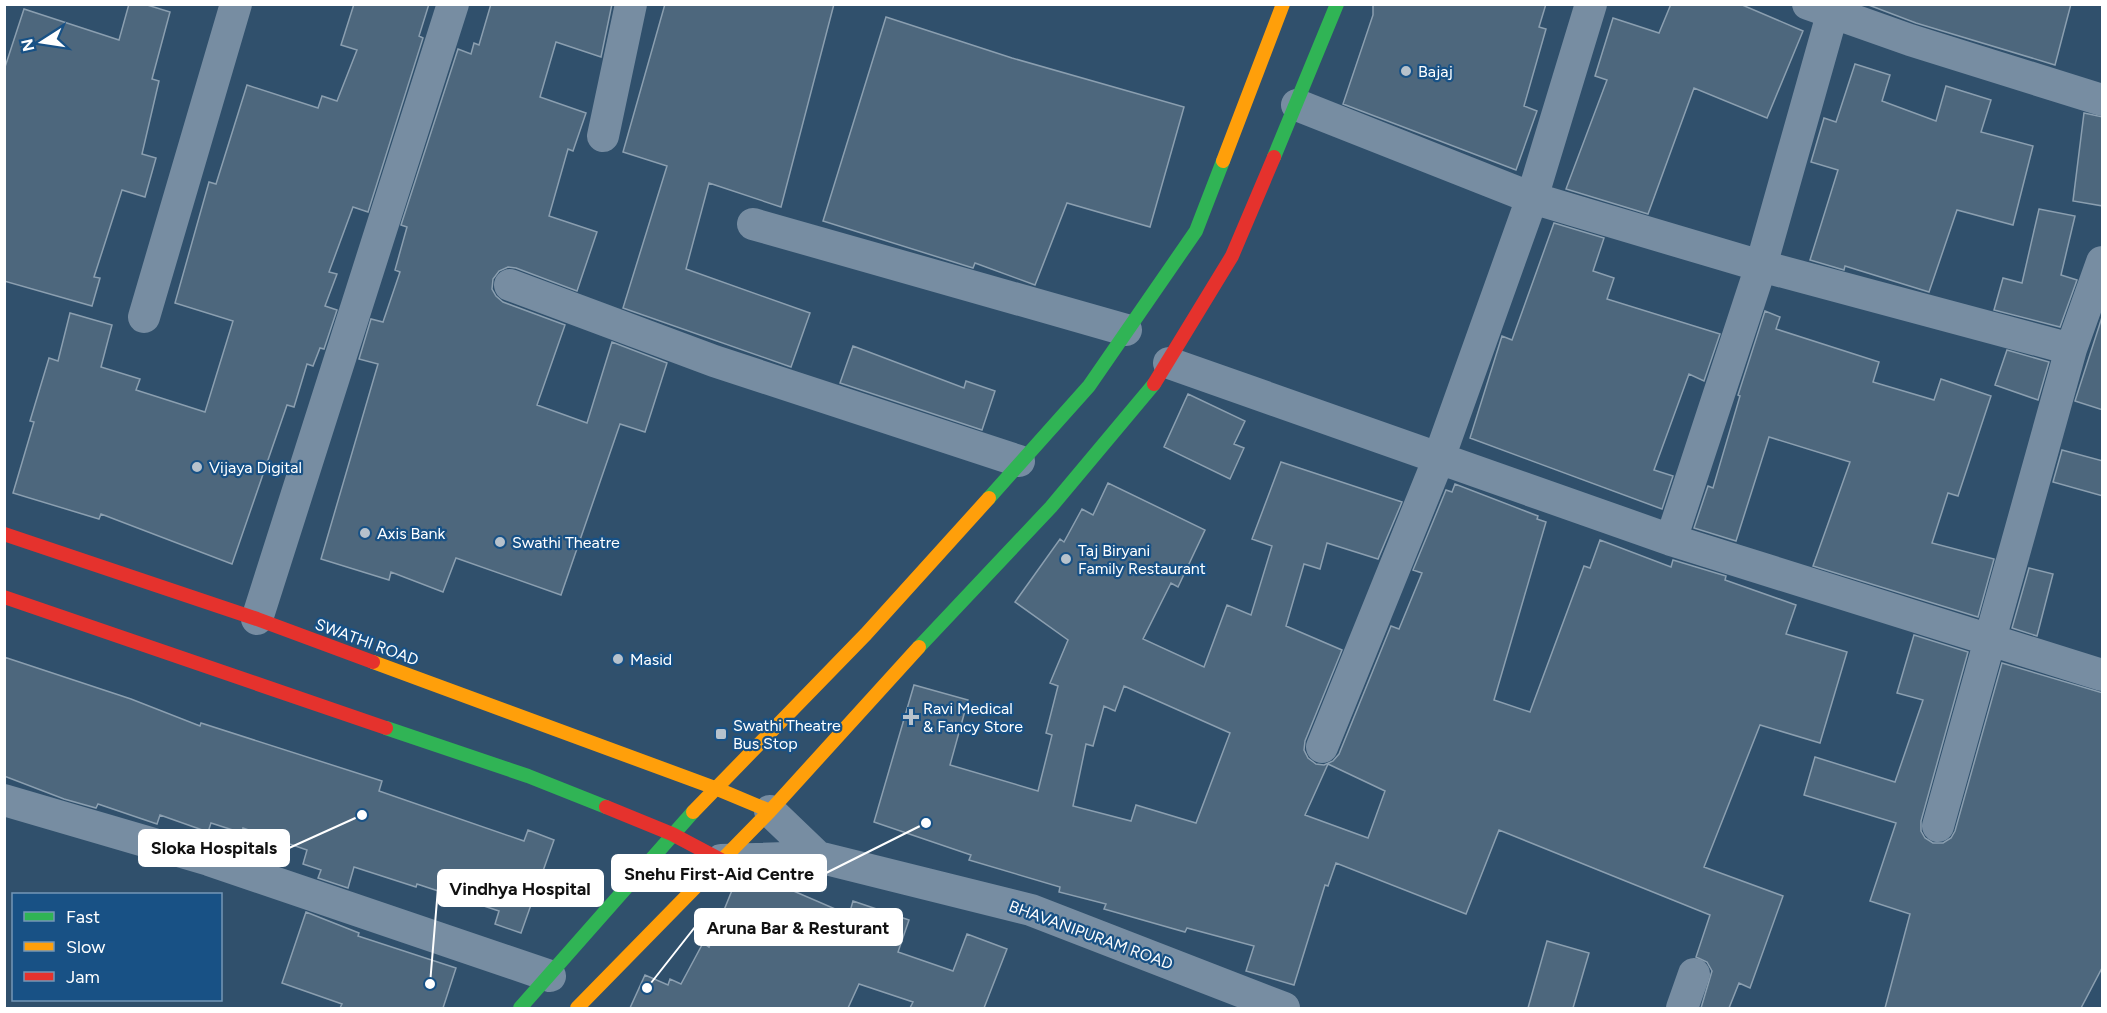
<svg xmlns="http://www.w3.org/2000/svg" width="2107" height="1013" font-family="Figtree,sans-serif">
<rect width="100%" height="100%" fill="#30506c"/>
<path fill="#4d677d" stroke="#8b9fb0" stroke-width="1.5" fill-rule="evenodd" d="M129,4H144L170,12L152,79L159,81L142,154L156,158L145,197L122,190L94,277L100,278L92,306L4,281V70L24,9L119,40Z
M354,4H429L419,36L423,38L368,212L353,207L329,272L337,274L325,306L337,310L324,349L320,348L313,366L307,364L294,407L287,405L232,564L101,514L99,519L13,493L34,422L30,421L49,358L58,361L70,313L112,325L101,367L140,379L136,390L205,412L233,321L175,303L209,182L216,184L247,85L318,108L322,96L337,101L357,50L341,45Z
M491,4H612L601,57L556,42L540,97L586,113L573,151L568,149L549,216L597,232L577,291L516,268L508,267L499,271L493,279L492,289L496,296L503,302L565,325L537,405L587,423L612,342L667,363L645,432L620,424L561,595L456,558L443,592L391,572L389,580L321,559L378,364L359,359L371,319L383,322L400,272L395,270L407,227L401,225L458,49L471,54L474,43L479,45Z
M665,4H834L781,207L709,183L686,269L810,313L791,367L623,308L667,166L623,152Z
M1373,4H1546L1539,27L1546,29L1524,106L1537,111L1516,170L1343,104L1373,15Z
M1671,4H1740L1803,31L1767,118L1694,88L1648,214L1566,189L1607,80L1595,76L1613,18L1659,33Z
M1866,4H2071L2055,65L1916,23Z
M886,17L1012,58L1184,107L1150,227L1067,203L1035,285L975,263L973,268L823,221Z
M1855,64L1890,75L1882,101L1936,121L1946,86L1991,100L1981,132L2033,146L2013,225L1957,210L1929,292L1845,266L1844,270L1810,260L1838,170L1811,162L1824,118L1836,122Z
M2084,113L2103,117V206L2073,201Z
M2039,209L2075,216L2061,275L2077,280L2060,327L1994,310L2003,278L2022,283Z
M1554,223L1604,238L1593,271L1614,278L1607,299L1720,334L1704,381L1689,374L1654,470L1673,476L1662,509L1470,438L1502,336L1512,340Z
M1765,311L1780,317L1776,329L1879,362L1873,382L1934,400L1941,379L1991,396L1958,496L1948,493L1932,543L1994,559L1978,617L1813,566L1850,462L1769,437L1736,541L1694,528L1708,486L1713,488L1740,396L1738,395Z
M2103,314V410L2075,401Z
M853,346L964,388L966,381L995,391L982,430L840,383Z
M2007,350L2049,362L2038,400L1995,385Z
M1188,394L1245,421L1234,444L1244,448L1230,479L1164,447Z
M2062,450L2103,461V496L2053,482Z
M1281,462L1402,502L1378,559L1327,543L1320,569L1304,564L1286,626L1342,650L1305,741L1304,750L1308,758L1316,764L1324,765L1333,761L1339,754L1391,626L1399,629L1422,573L1413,570L1446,490L1452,492L1455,484L1538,516L1537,519L1546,522L1494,700L1530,712L1584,566L1590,568L1600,540L1671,567L1673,560L1726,576L1725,580L1796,605L1786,634L1847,652L1820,743L1760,725L1704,867L1783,896L1750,988L1739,983L1729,1008H1701L1712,971L1707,962L1696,957L1710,915L1499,830L1466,914L1336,863L1328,886L1325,885L1294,985L1246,971L1254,946L1187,928L1185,932L1104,909L1106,904L1059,892L1060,887L969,860L971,855L874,822L914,685L968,700L950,765L1038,791L1052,735L1046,733L1058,686L1050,683L1068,640L1015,602L1060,539L1064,542L1082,509L1093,515L1108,483L1205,530L1178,587L1171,583L1143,639L1204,667L1227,605L1251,615L1272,546L1252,539ZM1124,686L1230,733L1196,823L1136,805L1131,821L1073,806L1086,744L1093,746L1104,706L1115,711ZM1328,764L1385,791L1368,838L1305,815Z
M2029,568L2053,574L2037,636L2012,628Z
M1914,635L1968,652L1921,821V831L1925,838L1933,843H1943L1951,838L1955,831L2002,663L2103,693V966L2081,1008H1885L1910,914L1870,901L1896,823L1804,795L1815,757L1895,782L1923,700L1897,693Z
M4,657L131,699L200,726L201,723L382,781L379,791L524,841L528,830L554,840L521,933L495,924L499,911L417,884L416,887L354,867L348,888L318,878L321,870L303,864L307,850L243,828L242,833L211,823L208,832L160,815L157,824L98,804L96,808L64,799L4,776Z
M761,877L849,915L853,901L909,920L898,952L953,971L967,934L1007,949L984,1008H910L913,1002L859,984L848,1008H630L645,975L668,985L670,979L681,984L703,943L709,947L737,878Z
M306,912L359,933L358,936L456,968L443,1008H340L342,1004L282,983Z
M1547,941L1589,953L1573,1008H1528Z"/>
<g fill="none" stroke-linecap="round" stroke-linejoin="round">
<path stroke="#778da2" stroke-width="32" d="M1808,4L1910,40L2102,100
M1297,105L1532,198L1761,266L2071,349
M603,136L631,4
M753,224L1126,330
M510,285L714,361L1019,461
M144,317L236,4
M1169,363L1671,540L2102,675
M1671,540L1761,266L1835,4
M257,619L453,4
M1322,747L1439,458L1532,198L1591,4
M4,800L209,860L550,976
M770,811L818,857L1031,910L1284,1008
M1938,826L2071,349L2102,262
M721,860L818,857
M1682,1008L1694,974"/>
<path stroke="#30b455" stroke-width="14" d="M1274,157L1337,4
M989,498L1089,386L1196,231L1223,161
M919,647L1051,507L1154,384
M386,728L528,776L606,807
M520,1008L693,812"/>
<path stroke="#ff9f0a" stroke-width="14" d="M1223,161L1283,4
M373,662L715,788L770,811
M693,812L866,634L989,498
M577,1008L770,811L919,647"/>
<path stroke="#e5322d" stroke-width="14" d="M1154,384L1232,256L1274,157
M4,534L257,619L373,662
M4,597L386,728
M606,807L672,834L721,860"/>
</g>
<g fill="#b7c2cc" stroke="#185185" stroke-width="2">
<circle cx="1406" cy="71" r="6"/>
<circle cx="197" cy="467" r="6"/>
<circle cx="365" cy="533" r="6"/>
<circle cx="500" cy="542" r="6"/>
<circle cx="1066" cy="559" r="6"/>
<circle cx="618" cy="659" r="6"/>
<path d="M908 708h6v6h6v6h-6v6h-6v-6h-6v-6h6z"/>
<rect x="715" y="728" width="12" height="12" rx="3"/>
</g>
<g text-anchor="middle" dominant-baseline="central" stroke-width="4.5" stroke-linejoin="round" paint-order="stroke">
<g font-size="16" fill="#fff" stroke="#185185" text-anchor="start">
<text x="1418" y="71">Bajaj</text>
<text x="209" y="467">Vijaya Digital</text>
<text x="377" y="533">Axis Bank</text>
<text x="512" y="542">Swathi Theatre</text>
<text x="1078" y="550">Taj Biryani<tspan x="1078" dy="18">Family Restaurant</tspan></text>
<text x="630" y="659">Masid</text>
<text x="923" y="708">Ravi Medical<tspan x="923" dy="18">&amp; Fancy Store</tspan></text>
<text x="733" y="725">Swathi Theatre<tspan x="733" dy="18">Bus Stop</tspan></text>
</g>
<g font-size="16" fill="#fff" stroke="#185185">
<text transform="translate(367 642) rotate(20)">SWATHI ROAD</text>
<text transform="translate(1091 935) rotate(20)">BHAVANIPURAM ROAD</text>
</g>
</g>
<path fill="none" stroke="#fff" stroke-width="2" d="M362 815L289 848M926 823L826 873M430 984L438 888M647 988L695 927"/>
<g fill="#fff" stroke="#185185" stroke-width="2">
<circle cx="362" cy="815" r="6"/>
<circle cx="926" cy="823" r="6"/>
<circle cx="430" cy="984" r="6"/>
<circle cx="647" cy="988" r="6"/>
</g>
<g fill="#fff" stroke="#fff" stroke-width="2">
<rect x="139" y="830" width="150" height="36" rx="6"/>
<rect x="612" y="855" width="214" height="36" rx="6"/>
<rect x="438" y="870" width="165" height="36" rx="6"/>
<rect x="695" y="909" width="207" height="36" rx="6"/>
</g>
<g font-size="18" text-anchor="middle" font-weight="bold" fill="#111">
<text x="214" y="854">Sloka Hospitals</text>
<text x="719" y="880">Snehu First-Aid Centre</text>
<text x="520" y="895">Vindhya Hospital</text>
<text x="798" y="934">Aruna Bar &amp; Resturant</text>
</g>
<rect width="2107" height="1013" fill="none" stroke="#ffffff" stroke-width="12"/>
<rect x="12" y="893" width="210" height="108" fill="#185185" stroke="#7497b6" stroke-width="1.5"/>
<rect x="24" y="912" width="30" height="9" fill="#30b455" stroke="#7497b6" stroke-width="1.5"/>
<text x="66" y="923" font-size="18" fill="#ffffff">Fast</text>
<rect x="24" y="942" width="30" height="9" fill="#ff9f0a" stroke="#7497b6" stroke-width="1.5"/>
<text x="66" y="953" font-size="18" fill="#ffffff">Slow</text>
<rect x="24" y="972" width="30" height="9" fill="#e5322d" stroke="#7497b6" stroke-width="1.5"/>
<text x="66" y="983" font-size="18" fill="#ffffff">Jam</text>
<g transform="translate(42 42) rotate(258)" stroke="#185185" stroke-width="4.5" paint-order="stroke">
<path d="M0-4.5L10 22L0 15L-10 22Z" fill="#ffffff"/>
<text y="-9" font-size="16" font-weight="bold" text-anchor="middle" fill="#ffffff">N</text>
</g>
</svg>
